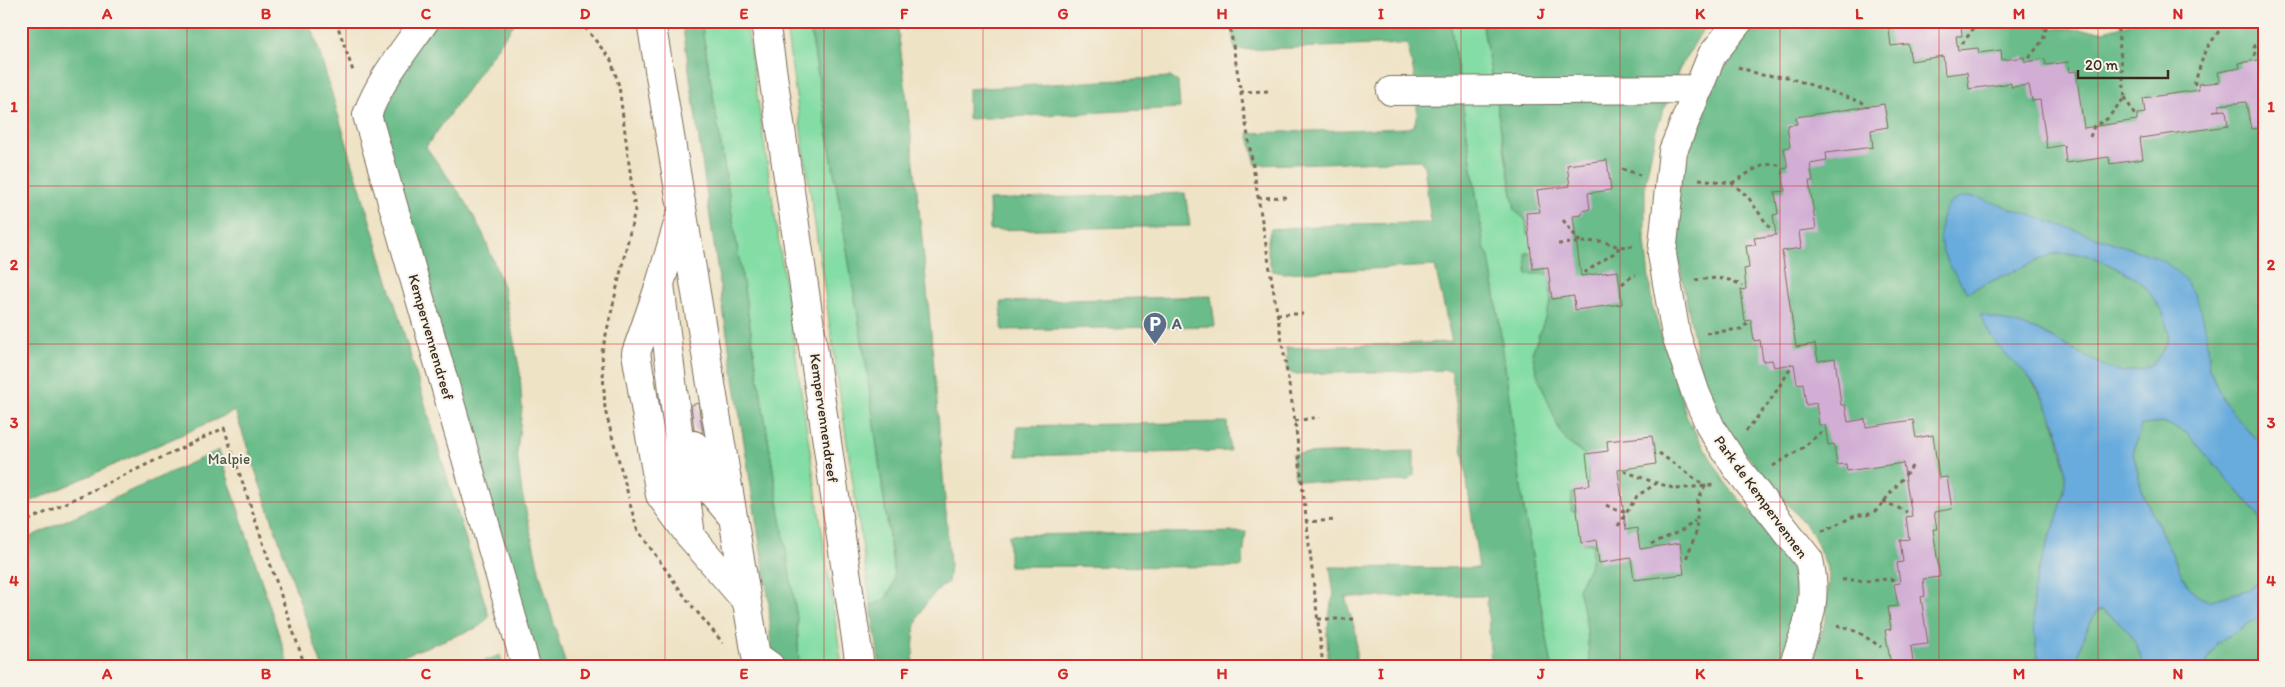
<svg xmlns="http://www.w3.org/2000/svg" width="2285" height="687" font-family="Itim,sans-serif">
<rect width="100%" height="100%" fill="#f7f3e8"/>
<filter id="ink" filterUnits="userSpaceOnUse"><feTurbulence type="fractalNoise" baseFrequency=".02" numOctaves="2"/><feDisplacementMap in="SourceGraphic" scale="10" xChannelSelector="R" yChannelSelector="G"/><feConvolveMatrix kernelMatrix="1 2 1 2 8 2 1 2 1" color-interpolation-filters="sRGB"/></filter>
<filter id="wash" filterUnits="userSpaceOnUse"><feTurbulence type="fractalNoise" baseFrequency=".0096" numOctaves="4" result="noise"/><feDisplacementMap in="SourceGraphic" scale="20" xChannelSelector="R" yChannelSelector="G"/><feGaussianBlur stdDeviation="1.12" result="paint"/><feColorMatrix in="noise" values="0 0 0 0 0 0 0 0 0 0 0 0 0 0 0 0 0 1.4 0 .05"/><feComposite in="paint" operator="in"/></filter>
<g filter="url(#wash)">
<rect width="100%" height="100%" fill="#efe3c6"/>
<path fill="#83dda4" stroke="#5f8461" d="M701,21H746L842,666H799L797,619Z
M785,21H809L866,365L895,583L884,600L871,606Z
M1450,21H1482L1515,211C1532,224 1536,231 1537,253H1527V274L1550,273L1551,302L1532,353L1559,429L1567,442L1589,458L1586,495L1571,511L1587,513L1583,543L1593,544L1591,563L1578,589L1586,621L1590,666H1552L1525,517L1498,314L1489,257L1484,247Z"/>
<path fill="#6abc8a" stroke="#527354" d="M21,21H310L489,617L479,627L376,666H322L235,411L21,506Z
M427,21H516L426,147L466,202L483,234L503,286L520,372L522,408L517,452L522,493L540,575L566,666H534L380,122L384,94Z
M682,21H701L797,619L799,666H787L771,656L769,602L724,315Z
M809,21H897C921,202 936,384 950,565L948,582C913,610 914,624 913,666H880L871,606C893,597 895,588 893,565L866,365Z
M1230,21H1450L1484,247L1489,257L1498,314L1525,517L1552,666H1491L1487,596L1345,597L1356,633V666H1328L1327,634L1331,603L1334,595L1330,567L1479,568L1452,374L1448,370L1293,374L1288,371L1286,348L1452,342L1435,266L1283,273L1273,271C1267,260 1266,240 1271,229L1349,224L1431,223L1424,165L1420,160L1256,165L1248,133L1408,128L1414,126C1422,100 1413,70 1407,44L1235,50Z
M1482,21H1712L1700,34L1679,70L1656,130L1645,184V242L1652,306L1688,420L1726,484L1781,547L1795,579L1796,618L1780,666H1590L1586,621L1578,589L1591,563L1593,544L1582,543L1587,513L1571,511L1572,493L1586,494L1589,458L1567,442L1559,429L1537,374L1532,353L1551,302L1550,274H1527L1526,253H1537L1536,234H1527L1526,220L1515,211Z
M1757,21H2037L2051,28L2104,31L2140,21H2264V447L2233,416L2219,393L2210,370L2208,345L2156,257L1976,198L1967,197L1945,256L1967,292L2053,254H2086L2131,275L2146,287L2163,313L2169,334L2160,357L2154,364L2142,369L2124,372L2108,368L2037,330L1980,315L2000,348L2029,377L2045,402L2058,434L2066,473L2064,499L2037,573L2034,603L2036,646L2040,666H1811L1826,618L1829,573L1813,534L1740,447L1705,395L1673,232L1683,140L1719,61L1736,40Z
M1170,77L1178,82L1180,108L968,119V89Z
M1185,193L1190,226L990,230L989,200Z
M1211,296L1215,326L1002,330L1001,302Z
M1227,422L1230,451L1017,456V426Z
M2165,423L2187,433L2257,513L2264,534V562L2258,581L2251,589L2208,601L2196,595L2186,583L2143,494L2133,453L2141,425Z
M219,450L289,666H21V541Z
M1414,451V475L1408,481L1329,484L1295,479L1292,454Z
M1246,532L1242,567L1009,566V535Z
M2102,610C2126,625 2138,637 2142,666H2078C2078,645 2087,629 2097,611Z
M2264,614V666H2205L2217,643Z
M500,655L503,666H471Z"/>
<path fill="#68abdd" stroke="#526a7e" d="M1967,197H1976L2156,257C2193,277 2203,306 2208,345C2209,354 2208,364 2211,372C2221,403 2241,424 2264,447V534L2257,513L2187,433L2165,423L2141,425L2133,453L2143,494L2186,583L2196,595L2208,601L2251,589L2258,581L2264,562V614L2217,643L2205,666H2142C2138,638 2125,624 2102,610L2097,611C2086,629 2078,645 2078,666H2040C2034,637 2029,600 2038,572C2054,519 2077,491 2058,433C2052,414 2042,392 2028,376C2020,367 2010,359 2001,350C1992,340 1985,326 1980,314L2037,330L2108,368L2124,372L2142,369L2154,363L2166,346L2169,335L2163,313L2146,287L2131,275L2086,254H2053L1967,292C1960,280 1949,267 1944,254C1938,240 1938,208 1955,200C1958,198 1963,198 1967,197Z"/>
<g id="blocks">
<path fill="#d2aed5" d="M1888,21H1961L1962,36H1956L1958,50L1978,48L1979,53L2001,50L2002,60L2024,57L2025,62L2045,59L2046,65L2068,62L2069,72L2076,71L2084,128L2137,120V114L2145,113L2143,98L2199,90L2198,84L2220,82L2218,72L2240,68L2239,63L2264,59V128L2251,129L2246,102L2219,105V110L2213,111L2226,110L2228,126L2140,138L2143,159L2110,164L2109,157L2066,163L2064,145L2047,148L2040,100L2032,101L2029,85L2011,87V83L1969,89L1967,72L1945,75L1943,56L1911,61L1908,44L1891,46Z
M1884,104L1888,127L1871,130L1873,147L1826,153L1827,161L1810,164L1813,181H1809L1816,229L1799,231L1801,248L1782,251L1796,347L1815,344L1818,361L1835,358L1841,405H1845L1848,422L1865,419L1866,427L1913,420L1916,438L1933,435L1939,478L1947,477L1952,509L1934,512L1937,529H1933L1940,577L1923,579L1925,596L1921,597L1928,644L1911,646L1913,663L1895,666H1891L1885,630L1891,629L1888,607L1898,606L1894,584L1900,583L1897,563L1903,562L1900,540L1909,539L1906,517L1912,516L1903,463L1847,471L1846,464L1837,465L1834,444L1828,445L1825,425H1819L1816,403L1806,405L1803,383L1797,384L1794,364L1774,367L1772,360L1763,361L1760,340L1754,341L1751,320L1745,321L1741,290L1746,289L1744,269L1749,268L1746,246L1756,245L1754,238L1776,235L1773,215L1778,214L1775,192L1785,191L1782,169L1788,168L1784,148L1790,147L1787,125L1797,124L1796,117Z
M1607,160L1611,190L1588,193L1590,209L1582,211V215L1573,216L1581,276L1618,271L1622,304L1575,310L1574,296L1552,299L1548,267L1533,269L1526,213L1540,212L1537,190L1570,186L1567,165Z
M698,403L703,433L694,430L691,405Z
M1652,436L1656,464L1618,470L1626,530L1637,528L1640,549L1680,543L1684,574L1634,580L1631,558L1599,563L1596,540L1581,543L1574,487L1590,485L1586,454L1608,451L1607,441Z"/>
</g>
</g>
<g filter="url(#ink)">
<use href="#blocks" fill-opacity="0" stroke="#7a6b59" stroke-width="1"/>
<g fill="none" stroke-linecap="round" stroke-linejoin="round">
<defs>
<path id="minor" d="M425,21C403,52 380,80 367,115L526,666
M651,21L756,656L770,666
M765,21L860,666
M1739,21L1712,55L1673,151L1662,254L1676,335L1696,394L1711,428L1737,468L1809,560C1819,603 1807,626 1793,666
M1391,91L1699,89
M680,217L660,284L691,537L747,602
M658,290L636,353L660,495L689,535
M694,445L699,477L731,515"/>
</defs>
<use href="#minor" stroke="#7a6b59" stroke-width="30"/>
<path stroke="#7a6b59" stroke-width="3" stroke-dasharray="4 4" stroke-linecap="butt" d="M336,21L354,74
M580,21L611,60L619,86L635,210L602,352L605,410L629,498
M1229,21L1295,421L1323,666
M1962,44L1979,21
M2255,56L2254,48L2264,29
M2029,58L2043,40L2048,21
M1738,67L1762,75L1787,77L1864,103
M2194,85L2205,51L2226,21
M1240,92L1271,91
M2125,97L2135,116
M2090,137L2094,126L2107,119L2125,97L2117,21
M1622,169L1640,175
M1699,179L1732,183L1748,197L1771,230
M1732,183C1747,175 1764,159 1781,166
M1258,198L1286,197
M1563,220L1580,242
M1558,244L1602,241L1619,247L1633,246
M1584,273L1617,251L1619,247
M1695,280C1711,278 1728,276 1742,286
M1622,284L1632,276L1636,275
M1277,314H1303
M1706,333L1741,329L1748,323
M1295,421L1319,417
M1746,431L1768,404L1791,368
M1659,453L1705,486L1698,500L1696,533L1686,559
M1773,466L1804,447L1821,432
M1624,471L1656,483
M1883,501L1907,512
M630,504L637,529L688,601L723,643
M1606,505L1616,510L1627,511
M1305,522L1335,520
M21,524L224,428L305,666
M1618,526L1637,496L1657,483L1676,489L1714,485
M1822,531L1857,515H1867L1877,510L1914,464
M1651,544L1683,530L1695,521
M1842,580C1852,579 1861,581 1871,581C1880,580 1886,578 1895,580
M1318,619H1354
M1837,625L1858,632L1881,647"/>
<use href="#minor" stroke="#fff" stroke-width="28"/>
</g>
</g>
<path fill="none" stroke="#d62828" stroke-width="1" stroke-opacity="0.55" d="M187,21V666M346,21V666M505,21V666M665,21V666M824,21V666M983,21V666M1142,21V666M1302,21V666M1461,21V666M1620,21V666M1780,21V666M1939,21V666M2098,21V666M21,186H2264M21,344H2264M21,502H2264"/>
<defs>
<symbol id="parking-pin" viewBox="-11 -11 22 30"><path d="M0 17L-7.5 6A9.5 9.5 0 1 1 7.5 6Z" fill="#5c6f8a" stroke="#f7f3e8"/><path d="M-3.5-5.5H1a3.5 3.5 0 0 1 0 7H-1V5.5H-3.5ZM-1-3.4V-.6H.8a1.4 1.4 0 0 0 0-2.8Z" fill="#fff"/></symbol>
</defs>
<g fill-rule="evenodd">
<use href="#parking-pin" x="1141" y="310" width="28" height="38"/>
</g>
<g text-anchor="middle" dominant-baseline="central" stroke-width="4" stroke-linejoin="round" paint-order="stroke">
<g font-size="15" font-weight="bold" fill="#4e5e75" stroke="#f7f3e8" text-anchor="start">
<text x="1172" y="324">A</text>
</g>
<g font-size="15" fill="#3b2a1e" stroke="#f7f3e8">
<text transform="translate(431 337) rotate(74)">Kempervennendreef</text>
<text transform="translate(824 418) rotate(82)">Kempervennendreef</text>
<text transform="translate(1761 497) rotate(54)">Park de Kempervennen</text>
</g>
<g font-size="15" fill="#4d5740" stroke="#f7f3e8">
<text x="229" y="459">Malpie</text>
</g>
</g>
<rect width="2285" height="687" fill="none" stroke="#f7f3e8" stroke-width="55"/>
<path d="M2078 70v8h90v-8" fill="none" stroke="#3b2a1e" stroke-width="2.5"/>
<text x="2085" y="70" font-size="15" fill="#3b2a1e" stroke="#f7f3e8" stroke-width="4" paint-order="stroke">20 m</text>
<rect x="28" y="28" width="2230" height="632" fill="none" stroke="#d62828" stroke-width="2"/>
<g font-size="16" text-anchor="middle" font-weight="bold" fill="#d62828">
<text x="107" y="19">A</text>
<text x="266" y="19">B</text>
<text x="426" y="19">C</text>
<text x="585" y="19">D</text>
<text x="744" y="19">E</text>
<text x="904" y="19">F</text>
<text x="1063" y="19">G</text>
<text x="1222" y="19">H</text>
<text x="1381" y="19">I</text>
<text x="1541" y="19">J</text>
<text x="1700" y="19">K</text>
<text x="1859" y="19">L</text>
<text x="2019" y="19">M</text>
<text x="2178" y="19">N</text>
<text x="14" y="112">1</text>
<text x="2271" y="112">1</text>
<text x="14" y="270">2</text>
<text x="2271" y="270">2</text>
<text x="14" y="428">3</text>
<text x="2271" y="428">3</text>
<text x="14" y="586">4</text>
<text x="2271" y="586">4</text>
<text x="107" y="679">A</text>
<text x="266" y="679">B</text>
<text x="426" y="679">C</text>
<text x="585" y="679">D</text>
<text x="744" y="679">E</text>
<text x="904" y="679">F</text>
<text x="1063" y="679">G</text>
<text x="1222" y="679">H</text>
<text x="1381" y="679">I</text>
<text x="1541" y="679">J</text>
<text x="1700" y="679">K</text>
<text x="1859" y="679">L</text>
<text x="2019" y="679">M</text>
<text x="2178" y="679">N</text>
</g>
</svg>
